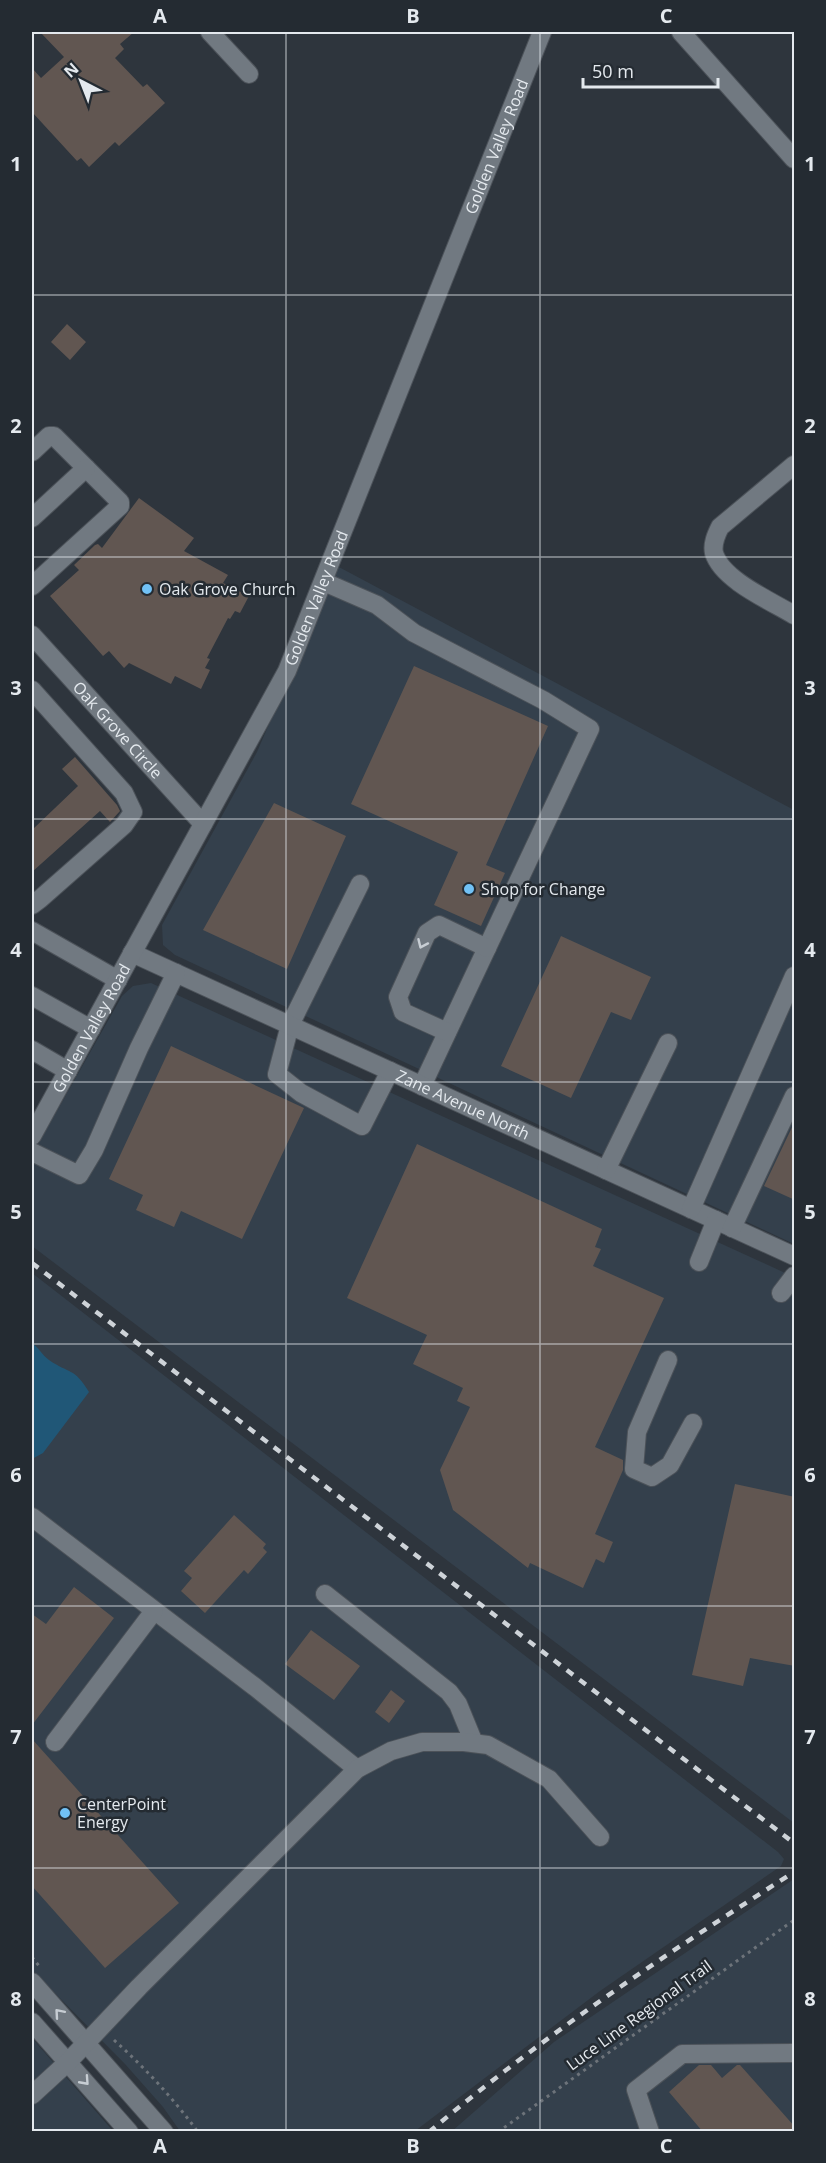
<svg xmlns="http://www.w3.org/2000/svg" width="826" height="2163" font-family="'Open Sans',sans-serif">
<rect width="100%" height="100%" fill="#2e353d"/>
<path fill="#34404c" d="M337,566L794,810V1244L175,955L163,945L162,925L257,752Z
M151,983L794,1277V1823L32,1246V1155L122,996L133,986Z
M32,1273L778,1852L784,1859L781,1866L600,1991L415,2131H180L163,2107L125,2064L32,1970Z
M794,1879V2131L451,2132L554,2042Z
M32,2038L113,2131H32Z"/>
<path fill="#205777" d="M32,1343C39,1348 42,1355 49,1360C69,1374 74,1367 89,1392L43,1453L32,1459Z"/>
<path fill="#615651" d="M40,32H134L120,44L124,49L115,58L143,87L147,84L165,103L119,146L115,142L89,167L81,158L77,161L32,112V68L41,78L64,57Z
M67,324L86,342L70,360L51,342Z
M139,498L194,538L184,551L228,575L223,583L249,596L240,613L235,611L230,619L228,618L207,658L210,659L205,668L210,670L201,689L175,676L171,684L129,663L124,668L109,651L103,656L50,596L79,570L74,565L95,545L98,544L102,548Z
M414,666L548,726L486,865L505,873L481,926L434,905L458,852L351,804Z
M75,757L117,805L120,811L110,822L100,811L32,872V830L78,786L62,769Z
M274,803L346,836L287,969L203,930Z
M561,936L651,977L631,1020L611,1012L571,1098L501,1066Z
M171,1046L304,1108L242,1239L181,1211L174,1227L136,1210L143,1195L109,1179Z
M795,1121V1200L764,1186Z
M417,1144L602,1229L595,1247L601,1249L593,1266L664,1298L595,1447L623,1460V1470L595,1534L613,1542L604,1563L596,1559L583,1588L530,1563L528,1568L453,1510L440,1470L470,1407L457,1401L463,1388L413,1364L427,1335L347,1298Z
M735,1484L795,1497V1666L750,1658L743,1686L692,1675Z
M234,1515L266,1544L263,1548L267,1552L248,1574L244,1570L205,1613L181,1591L192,1578L184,1571Z
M74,1587L114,1618L32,1725V1614L46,1624Z
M311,1630L360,1666L334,1700L285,1664Z
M391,1690L405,1701L389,1723L375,1712Z
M32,1739L179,1903L105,1968L32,1886Z
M699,2065H711L722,2078L737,2065H740L795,2127V2132H703L669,2092Z"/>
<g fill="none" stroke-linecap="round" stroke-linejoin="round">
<defs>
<g id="minor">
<path d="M210,32L249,74"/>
<path d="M681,32L794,159"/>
<path d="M32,452L49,436H54L120,502V506L32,586"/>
<path d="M794,465L720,527C716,535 712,544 714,553C722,580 771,601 794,615"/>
<path d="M32,518L86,468"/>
<path d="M324,582L377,605L414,633L543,700L590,729L422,1086"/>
<path id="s1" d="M32,635L203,824"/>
<path d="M32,690L124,793L133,812L124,825L40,899L32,905"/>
<path d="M360,884L290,1025L277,1074L301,1093L362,1126L390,1071"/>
<path d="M32,931L118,980"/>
<path id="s2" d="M132,953L794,1256"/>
<path d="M32,996L91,1029"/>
<path d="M447,1032L403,1012L398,997L427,933L439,925L487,948"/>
<path d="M32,1050L68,1071"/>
<path id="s3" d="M32,1136L287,671L542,32"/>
<path d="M32,1152L79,1175L94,1150L139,1048L176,973"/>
<path d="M606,1170L668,1043"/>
<path d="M691,1209L794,976"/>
<path d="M732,1228L794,1096"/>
<path d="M699,1262L716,1220"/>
<path d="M781,1293L794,1276"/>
<path d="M668,1360L637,1432L634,1469L652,1477L670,1465L693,1423"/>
<path d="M32,1517L255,1687L357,1769"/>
<path d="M325,1594L449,1692L458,1704L474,1743"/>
<path d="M55,1742L154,1611"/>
<path d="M32,1982L164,2132"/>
<path d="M32,2022L129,2132"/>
<path d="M32,2095L68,2062L139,1987L357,1769L391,1751L422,1742H464L488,1745L549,1779L600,1837"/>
<path d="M650,2132L636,2090L682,2054L794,2053"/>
</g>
</defs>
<use href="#minor" stroke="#4c5259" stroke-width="20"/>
<path stroke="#6d737a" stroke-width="3" stroke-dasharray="3 4.5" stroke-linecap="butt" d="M32,1957L39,1966
M114,2040C145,2068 173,2098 198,2132
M498,2132L794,1920"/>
<use href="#minor" stroke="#717981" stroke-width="18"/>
<path stroke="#ced3d8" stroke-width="4.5" stroke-dasharray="8 8" stroke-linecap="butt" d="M32,1263L794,1843
M429,2132C544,2035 669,1952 794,1872"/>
</g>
<defs><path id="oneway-chevron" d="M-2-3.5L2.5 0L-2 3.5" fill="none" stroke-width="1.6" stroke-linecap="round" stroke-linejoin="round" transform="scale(1.5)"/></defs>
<g stroke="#c7cdd3">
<use href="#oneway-chevron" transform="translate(422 944) rotate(114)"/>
<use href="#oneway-chevron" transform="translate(59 2013) rotate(-131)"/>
<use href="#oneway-chevron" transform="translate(85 2081) rotate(48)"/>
</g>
<path fill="none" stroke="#e4e9ee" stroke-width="1.5" stroke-opacity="0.55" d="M286,32V2132M540,32V2132M32,295H794M32,557H794M32,819H794M32,1082H794M32,1344H794M32,1606H794M32,1868H794"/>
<g fill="#71c1f5" stroke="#242b32" stroke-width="2">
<circle cx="147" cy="589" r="6"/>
<circle cx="469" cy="889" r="6"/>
<circle cx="65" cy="1813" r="6"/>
</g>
<g text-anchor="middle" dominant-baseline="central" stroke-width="5" stroke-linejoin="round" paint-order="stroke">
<g font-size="16" fill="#e4e9ee" stroke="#242b32">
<text stroke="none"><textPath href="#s3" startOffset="1095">Golden Valley Road</textPath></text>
<text stroke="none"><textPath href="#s3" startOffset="609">Golden Valley Road</textPath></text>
<text stroke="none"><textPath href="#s1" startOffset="128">Oak Grove Circle</textPath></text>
<text stroke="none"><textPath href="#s3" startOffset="123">Golden Valley Road</textPath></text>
<text stroke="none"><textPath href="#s2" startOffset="364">Zane Avenue North</textPath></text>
<text transform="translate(639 2015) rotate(-36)">Luce Line Regional Trail</text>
</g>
<g font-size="16" fill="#e4e9ee" stroke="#242b32" text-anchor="start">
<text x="159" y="589">Oak Grove Church</text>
<text x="481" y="889">Shop for Change</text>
<text x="77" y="1804">CenterPoint<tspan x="77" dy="18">Energy</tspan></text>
</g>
</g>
<rect width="826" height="2163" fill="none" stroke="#242b32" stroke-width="66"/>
<g transform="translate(81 81) rotate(318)" stroke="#242b32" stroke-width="4.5" paint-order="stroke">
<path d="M0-4.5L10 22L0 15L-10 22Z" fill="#e4e9ee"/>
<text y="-9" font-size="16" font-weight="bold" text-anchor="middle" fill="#e4e9ee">N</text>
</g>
<path d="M583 78v9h135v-9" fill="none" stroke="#e4e9ee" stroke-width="3"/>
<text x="592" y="78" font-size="18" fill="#e4e9ee" stroke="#242b32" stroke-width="4.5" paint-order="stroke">50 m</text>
<rect x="33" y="33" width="760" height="2097" fill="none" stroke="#e4e9ee" stroke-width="2"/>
<g font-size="20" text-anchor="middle" font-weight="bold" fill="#e4e9ee">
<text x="160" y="23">A</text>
<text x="413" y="23">B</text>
<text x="666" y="23">C</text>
<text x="16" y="171">1</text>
<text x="810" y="171">1</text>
<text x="16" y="433">2</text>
<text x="810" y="433">2</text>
<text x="16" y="695">3</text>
<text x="810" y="695">3</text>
<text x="16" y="957">4</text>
<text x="810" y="957">4</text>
<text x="16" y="1219">5</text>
<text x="810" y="1219">5</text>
<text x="16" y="1482">6</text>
<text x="810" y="1482">6</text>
<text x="16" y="1744">7</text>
<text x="810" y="1744">7</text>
<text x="16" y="2006">8</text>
<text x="810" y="2006">8</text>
<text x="160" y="2153">A</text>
<text x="413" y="2153">B</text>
<text x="666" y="2153">C</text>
</g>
</svg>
